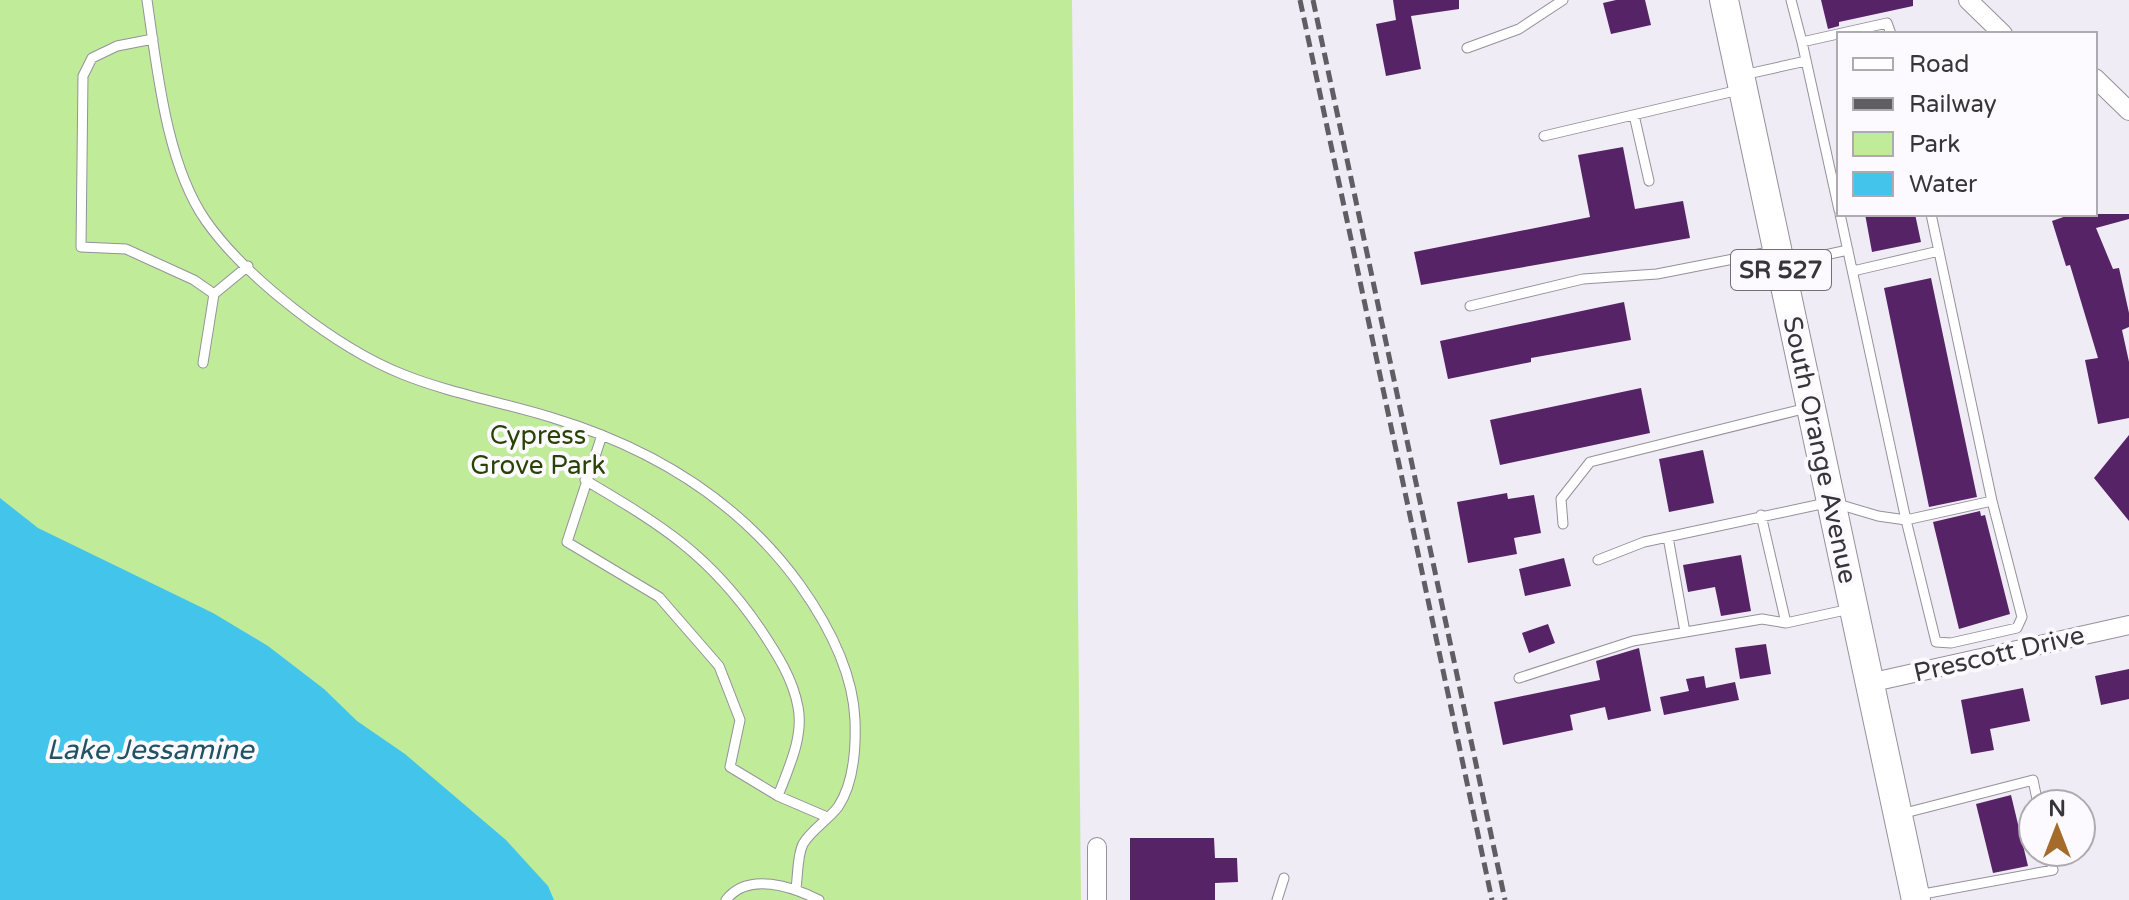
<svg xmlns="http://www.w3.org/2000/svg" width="2129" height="900" font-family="'Varela Round',sans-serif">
<rect width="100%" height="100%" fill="#efecf6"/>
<path fill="#c0eb99" d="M0,0H1072L1081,900H0Z"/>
<path fill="#43c5eb" d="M0,498L38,528L213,613L268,646L324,689L357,721L405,754L506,840L548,886L554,900H0Z"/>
<path fill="#572367" d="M1393,0H1459V9L1411,16L1421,69L1386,76L1376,24L1396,20Z
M1616,0H1645L1651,25L1611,34L1603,3Z
M1821,0H1913V6L1839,22V26L1828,29Z
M1623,147L1635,209L1683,201L1690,238L1421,285L1414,252L1590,217L1578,155Z
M1865,214H1915L1921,242L1872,252Z
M2072,214H2129V219L2096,228L2113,269L2119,268L2129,313V327L2122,330L2129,362V418L2098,424L2085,360L2098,358L2070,265L2066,266L2052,221Z
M1931,278L1977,497L1929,507L1884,288Z
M1624,302L1631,340L1531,358V362L1448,379L1440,341Z
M1641,388L1650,433L1500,465L1490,420Z
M2129,435V521L2094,478Z
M1703,450L1714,503L1669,512L1659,459Z
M1507,493L1508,499L1534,495L1541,533L1514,538L1517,554L1468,563L1457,502Z
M1980,511L1981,516L1985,515L2010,614L1959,629L1933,522Z
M1741,555L1751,611L1721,616L1715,587L1688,592L1683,565Z
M1564,558L1571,586L1525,596L1519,569Z
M1548,624L1555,643L1529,653L1522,633Z
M1766,644L1771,674L1740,679L1735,648Z
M1639,648L1651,711L1608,720L1605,707L1570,715L1573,730L1503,745L1494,702L1600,680L1596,661Z
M2129,669V699L2101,705L2095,676Z
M1704,676L1706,688L1735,682L1739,700L1664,715L1660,697L1689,691L1686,679Z
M2023,688L2030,721L1990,729L1994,750L1971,754L1961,700Z
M2011,795L2028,866L1993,873L1976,804Z
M1130,838H1214L1215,858H1237L1238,882L1215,883V900H1130Z"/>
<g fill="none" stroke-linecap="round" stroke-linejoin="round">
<defs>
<path id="lane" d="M147,0C157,68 166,164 206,221C247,279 337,348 402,374C449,393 501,402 550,417C650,447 738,499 800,585C827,623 853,672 855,720C856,747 854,783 838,807C828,820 811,830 803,844C797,856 798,876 796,888
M1791,0L1802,42
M153,39L117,46L92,58L83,76L81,247L126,249L194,280L214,294L203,363
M1467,48L1519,29L1563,0
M1743,75L1806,61
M1634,115L1649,181
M1544,136L1739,90
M1839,210L1802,42L1887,23L1891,34
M1931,214L1992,501
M1783,264L1848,250
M1853,271L1939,251
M214,294L248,266
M1470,306L1583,279L1657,274L1774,251
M602,435L567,542L659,597L719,666L740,720L730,767L778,796L827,817
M585,480C663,526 710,555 761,630C777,654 793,679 798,707C804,737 788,769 778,796
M1761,515L1786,623
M1563,524L1561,499L1590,462L1807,408
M1668,537L1685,632
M1598,560L1644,542L1831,502L1878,516L1906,520L1936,642L1951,643L2017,628L2022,617L1992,501L1906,520L1840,214
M1519,678L1633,641L1762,619L1786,623L1850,609
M1901,814L2033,780L2038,804
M1918,895L2053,870L2049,852
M726,900C748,871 793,887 819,900
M1277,900L1284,878"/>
<path id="street" d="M1968,0L2003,34
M2095,78L2129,111
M1869,683L2129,625
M1097,900V847"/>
<path id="primary" d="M1724,0L1916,900"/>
</defs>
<use href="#lane" stroke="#94919a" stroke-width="11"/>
<use href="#street" stroke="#94919a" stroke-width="20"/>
<use href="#primary" stroke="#94919a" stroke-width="30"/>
<use href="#lane" stroke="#fff" stroke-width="9"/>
<use href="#street" stroke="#fff" stroke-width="18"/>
<use href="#primary" stroke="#fff" stroke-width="28"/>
<path stroke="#605e63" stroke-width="5" stroke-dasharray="12 6" stroke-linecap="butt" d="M1300,0L1492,900
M1313,0L1505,900"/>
</g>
<g text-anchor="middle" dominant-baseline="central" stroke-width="8" stroke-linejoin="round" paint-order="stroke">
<rect fill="#fcfafe" stroke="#727074" stroke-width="2" x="1731" y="250" width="100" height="40" rx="6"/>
<g font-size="24" font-weight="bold" fill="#373539">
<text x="1781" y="270">SR 527</text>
</g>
<g font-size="26" fill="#294304" stroke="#fcfafe">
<text x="538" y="435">Cypress<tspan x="538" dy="30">Grove Park</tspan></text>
</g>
<g font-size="26" fill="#373539" stroke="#fcfafe">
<text transform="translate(1820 450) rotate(78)">South Orange Avenue</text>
<text transform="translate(1999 654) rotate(-13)">Prescott Drive</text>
</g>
<g font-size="28" font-style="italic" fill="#205464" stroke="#fcfafe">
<text x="150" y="750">Lake Jessamine</text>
</g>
</g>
<rect x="1837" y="32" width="260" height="184" fill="#fcfafe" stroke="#adabaf" stroke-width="2"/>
<rect x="1853" y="58" width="40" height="12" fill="#ffffff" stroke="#adabaf" stroke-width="2"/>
<text x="1909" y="72" font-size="24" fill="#373539">Road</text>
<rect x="1853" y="98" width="40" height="12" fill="#605e63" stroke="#adabaf" stroke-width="2"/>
<text x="1909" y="112" font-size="24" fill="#373539">Railway</text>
<rect x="1853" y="132" width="40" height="24" fill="#c0eb99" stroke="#adabaf" stroke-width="2"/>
<text x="1909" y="152" font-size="24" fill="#373539">Park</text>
<rect x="1853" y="172" width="40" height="24" fill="#43c5eb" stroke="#adabaf" stroke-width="2"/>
<text x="1909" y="192" font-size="24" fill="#373539">Water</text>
<g transform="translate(2057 828)"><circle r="38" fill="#fcfafe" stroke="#adabaf" stroke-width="2"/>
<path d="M0-6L14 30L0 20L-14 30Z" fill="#a56b2a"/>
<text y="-12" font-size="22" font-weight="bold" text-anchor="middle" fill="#373539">N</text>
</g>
</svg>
